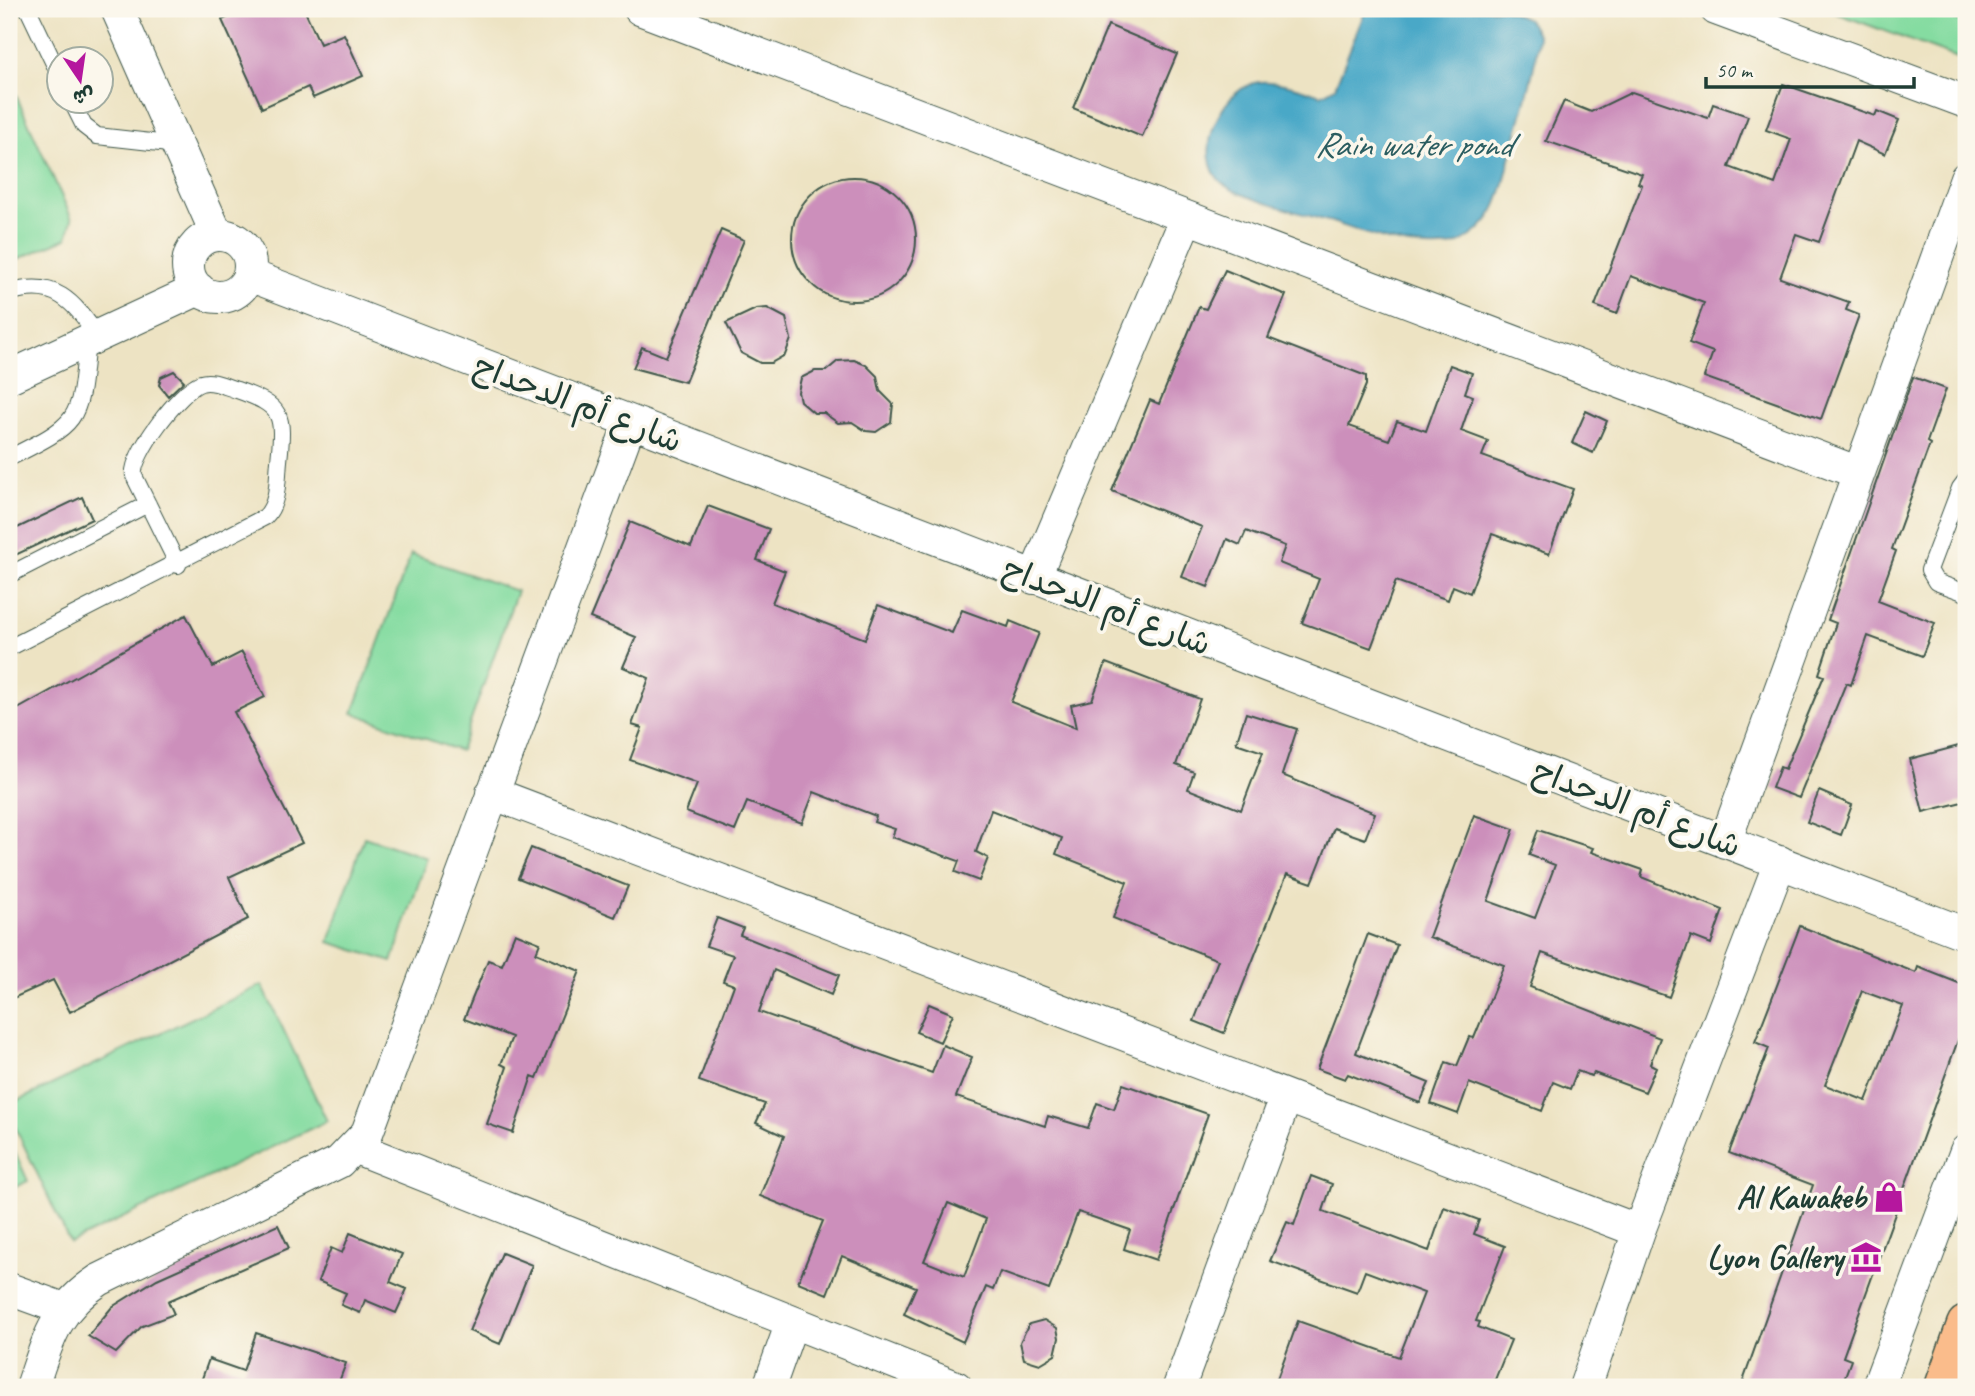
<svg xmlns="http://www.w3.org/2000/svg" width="1975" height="1396" font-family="Caveat,'Playpen Sans Arabic',sans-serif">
<rect width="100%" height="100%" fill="#fbf7ec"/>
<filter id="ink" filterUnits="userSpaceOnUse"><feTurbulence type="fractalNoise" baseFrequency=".0143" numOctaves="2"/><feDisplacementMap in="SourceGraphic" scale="14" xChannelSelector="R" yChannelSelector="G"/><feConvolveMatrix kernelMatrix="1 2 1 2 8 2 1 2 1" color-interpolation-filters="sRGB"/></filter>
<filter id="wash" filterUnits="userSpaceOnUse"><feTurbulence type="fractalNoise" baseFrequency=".00686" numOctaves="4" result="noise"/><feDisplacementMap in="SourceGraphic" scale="28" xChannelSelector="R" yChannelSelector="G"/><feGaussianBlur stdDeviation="1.57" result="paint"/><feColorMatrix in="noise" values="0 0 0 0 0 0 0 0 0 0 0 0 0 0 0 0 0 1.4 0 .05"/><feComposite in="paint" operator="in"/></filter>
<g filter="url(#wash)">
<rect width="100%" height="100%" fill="#ede3c3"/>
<path fill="#85dca1" stroke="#528c6a" stroke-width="2" d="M1825,9H1927L1966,23V61Z
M9,80L72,219L67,238L9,263Z
M411,554L517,591L460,751L353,713Z
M364,837L427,858L392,962L329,942Z
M262,985L327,1121L70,1243L9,1114V1105Z
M9,1139L28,1181L9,1190Z"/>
<path fill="#48a8c7" stroke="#34727e" stroke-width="2" d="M1366,9H1504L1528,19L1538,36C1535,76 1521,116 1511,155C1506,173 1503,194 1494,210C1486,225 1467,243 1450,246C1411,252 1368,234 1332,222C1308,215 1238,198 1222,183C1192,155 1220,93 1254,83C1273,78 1303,89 1321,95L1335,87Z"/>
<g id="blocks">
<path fill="#cc8fbb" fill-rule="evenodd" d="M248,9H304L320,44L344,34L363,76L313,98L308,87L262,108L222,20Z
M1108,25L1177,54L1142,137L1073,108Z
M1783,84L1875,116L1877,111L1899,120L1885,154L1856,141L1819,242L1796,234L1780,278L1849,302L1846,310L1859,315L1821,419L1704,377L1713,352L1689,343L1704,303L1631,276L1617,314L1595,306L1642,185L1638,183L1642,174L1546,141L1564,101L1591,112L1632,92L1708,118L1713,104L1748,116L1729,167L1775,184L1791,139L1766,130Z
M792 239a62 62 0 1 1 124 0a62 62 0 1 1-124 0Z
M721,230L744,240L685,382L633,368L642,347L666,357Z
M1225,270L1286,295L1268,338L1366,376V385L1349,426L1389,440L1397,421L1426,431L1450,365L1472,373L1465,393L1473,396L1461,431L1488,441L1482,456L1573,489L1549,554L1492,534L1470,593L1453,586L1448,600L1396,581L1371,648L1302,623L1319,579L1279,563L1285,546L1246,531L1240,545L1227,539L1208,587L1182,577L1202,527L1112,491L1150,400L1159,404L1199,307L1206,309Z
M767,308L786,318L791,339L785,355L771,363H760L741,353L726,323L756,309Z
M854,360L866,365L877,376L880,391L893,404L891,422L876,432L866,431L852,422L838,423L824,413H814L800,401L798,392L801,378L815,371H826L838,361Z
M174,371L184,381L168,396L159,385L161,377Z
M1913,377L1946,389L1927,442L1930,444L1892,549L1896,551L1878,601L1935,623L1922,656L1868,636L1851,685L1846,683L1799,798L1772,788L1780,767L1785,769L1824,676L1819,674L1836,623L1828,620Z
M1586,411L1607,421L1593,453L1572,443Z
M82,497L92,519L9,558V532Z
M708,506L769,529L757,560L785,571L772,603L865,639L878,605L952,633L962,610L1008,627L1010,621L1039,633L1011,702L1076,728L1071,705L1092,700L1106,663L1200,699L1176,765L1194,772L1188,789L1241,810L1263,752L1236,743L1246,713L1297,729L1282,775L1375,813L1365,839L1334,828L1312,883L1287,874L1224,1033L1194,1021L1218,960L1113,918L1127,882L1056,854L1062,838L991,810L976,852L988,858L979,881L955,872L959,861L892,837L895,829L874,822L876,816L814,792L802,823L747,802L735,831L686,812L697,784L630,760L642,728L632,725L649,678L623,667L636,637L590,618L630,522L691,547Z
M186,615L213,667L242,652L265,697L234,712L302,843L229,877L248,919L70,1012L53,980L9,1000V714Z
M1966,744V801L1923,812L1910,759Z
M1819,791L1852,805L1841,835L1807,822Z
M1474,815L1514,829L1488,901L1535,918L1555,865L1529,855L1538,830L1593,848L1591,852L1643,870L1641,877L1723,910L1711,944L1691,936L1669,997L1542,953L1530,987L1660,1038L1650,1064L1656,1067L1645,1092L1594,1073L1592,1076L1577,1071L1570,1089L1553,1082L1542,1111L1469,1083L1458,1114L1431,1104L1446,1062L1457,1066L1469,1037L1474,1038L1504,965L1429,937Z
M531,848L628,886L615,917L518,878Z
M717,918L743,928L740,935L839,975L831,995L774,970L759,1012L932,1073L943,1045L972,1057L956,1097L1045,1126L1048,1116L1088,1128L1097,1103L1114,1109L1123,1084L1208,1114L1156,1260L1124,1249L1130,1230L1078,1212L1049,1290L1000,1272L993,1290L986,1287L963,1342L904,1314L916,1287L842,1256L827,1294L798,1282L823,1221L760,1196L784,1136L756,1123L765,1104L699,1081L734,985L723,981L733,955L706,946ZM948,1203L986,1219L964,1277L924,1261Z
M1800,926L1916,973L1918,967L1966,986V1018L1843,1357L1851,1360L1841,1387H1741L1813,1185L1729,1153L1769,1048L1755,1042ZM1862,991L1903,1006L1866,1101L1825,1085Z
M515,933L540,943L536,953L580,971L537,1078L532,1076L513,1133L487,1124L507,1067L501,1064L512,1037L464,1019L488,960L502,965Z
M1368,934L1397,945L1356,1053L1429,1083L1420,1103L1348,1074L1345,1079L1317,1069Z
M929,1004L953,1014L940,1042L916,1032Z
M1311,1176L1332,1184L1323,1211L1429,1251L1444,1207L1479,1220L1474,1234L1505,1246L1476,1321L1480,1322L1478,1327L1511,1340L1492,1387H1274L1298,1321L1399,1357L1424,1293L1365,1271L1357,1292L1270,1261L1287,1222L1294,1225Z
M278,1225L289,1248L168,1301L174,1314L142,1326L116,1353L88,1336L112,1307L157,1279Z
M350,1233L402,1254L390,1282L407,1289L396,1313L365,1300L360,1313L341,1305L346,1293L318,1281L331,1248L342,1253Z
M502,1253L532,1265L500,1344L469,1331Z
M1044,1320L1057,1328L1059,1338L1055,1355L1040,1364L1024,1359L1020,1342L1029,1324Z
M256,1333L346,1363L337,1387H199L209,1359L243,1371Z"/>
</g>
</g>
<g filter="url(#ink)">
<use href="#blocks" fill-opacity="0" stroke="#3e5649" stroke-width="2"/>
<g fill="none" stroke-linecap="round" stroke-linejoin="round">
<defs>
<path id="lane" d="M28,9L60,76
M72,102L84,126L97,136L178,145
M9,293C56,278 73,302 98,336
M9,458C83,421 79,422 87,340
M1966,480L1960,488L1929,570L1936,582L1966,593
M9,575L148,504
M9,648L265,517C279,503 277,480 279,461C284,414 283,406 237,390C226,387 212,379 201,383C181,389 130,456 134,476L178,565"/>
<path id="street" d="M117,9L217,235
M640,9L1859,473
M1716,9L1966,102
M188 266a31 31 0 1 1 62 0a31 31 0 1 1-62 0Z
M249,275L1966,934
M9,377L199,289
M1034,578L1186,219
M492,793L1639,1231
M1725,842L1966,178
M356,1148L956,1387
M9,1289L64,1309
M32,1387C48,1340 55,1309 99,1280L339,1162L367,1133L630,423
M769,1387L792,1322
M1179,1387L1286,1097
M1585,1387L1639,1231L1780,862
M1878,1387L1966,1151"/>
<path id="primary" d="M1944,1387L1966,1325"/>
</defs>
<use href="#lane" stroke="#3e5649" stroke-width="18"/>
<use href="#street" stroke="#3e5649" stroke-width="34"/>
<use href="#primary" stroke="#3e5649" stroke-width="41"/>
<use href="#lane" stroke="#fff" stroke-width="16"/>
<use href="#street" stroke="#fff" stroke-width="32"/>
<use href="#primary" stroke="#fabc8b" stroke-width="38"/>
</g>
</g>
<defs>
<symbol id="shop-bare" viewBox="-9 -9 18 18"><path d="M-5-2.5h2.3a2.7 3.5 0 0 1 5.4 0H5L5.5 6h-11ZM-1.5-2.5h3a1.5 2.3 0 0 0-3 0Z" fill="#b5179e" stroke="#fbf7ec" stroke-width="2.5" paint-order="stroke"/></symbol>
<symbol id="museum-bare" viewBox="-9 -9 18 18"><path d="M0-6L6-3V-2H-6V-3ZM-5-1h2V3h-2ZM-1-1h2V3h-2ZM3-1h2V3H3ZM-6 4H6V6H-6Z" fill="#b5179e" stroke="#fbf7ec" stroke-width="2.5" paint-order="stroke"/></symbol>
</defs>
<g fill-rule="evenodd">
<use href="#shop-bare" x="1867" y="1175" width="44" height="44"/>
<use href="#museum-bare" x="1844" y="1235" width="44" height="44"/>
</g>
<g text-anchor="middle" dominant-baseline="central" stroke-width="7" stroke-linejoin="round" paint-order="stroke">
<g font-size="33" fill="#1f3d34" stroke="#fbf7ec">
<text transform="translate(578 403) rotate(21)">شارع أم الدحداح</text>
<text transform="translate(1107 606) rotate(21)">شارع أم الدحداح</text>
<text transform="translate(1637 808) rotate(21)">شارع أم الدحداح</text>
</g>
<g font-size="33" font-weight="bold" fill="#1f3d34" stroke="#fbf7ec" text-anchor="end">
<text x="1866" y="1197">Al Kawakeb</text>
<text x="1843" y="1257">Lyon Gallery</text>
</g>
<g font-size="35" font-style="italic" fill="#2b5d60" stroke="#fbf7ec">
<text x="1413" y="144">Rain water pond</text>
</g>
</g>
<rect width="1975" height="1396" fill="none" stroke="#fbf7ec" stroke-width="35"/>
<g transform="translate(80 80) rotate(167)"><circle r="33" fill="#fbf7ec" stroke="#a3ada2" stroke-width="2"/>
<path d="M0-5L12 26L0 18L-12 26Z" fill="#b5179e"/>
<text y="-10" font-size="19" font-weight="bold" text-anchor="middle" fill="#1f3d34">ش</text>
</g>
<path d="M1706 77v10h208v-10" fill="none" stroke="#1f3d34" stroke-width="3.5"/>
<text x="1716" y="77" font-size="21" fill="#1f3d34" stroke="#fbf7ec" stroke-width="5" paint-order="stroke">50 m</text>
</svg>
